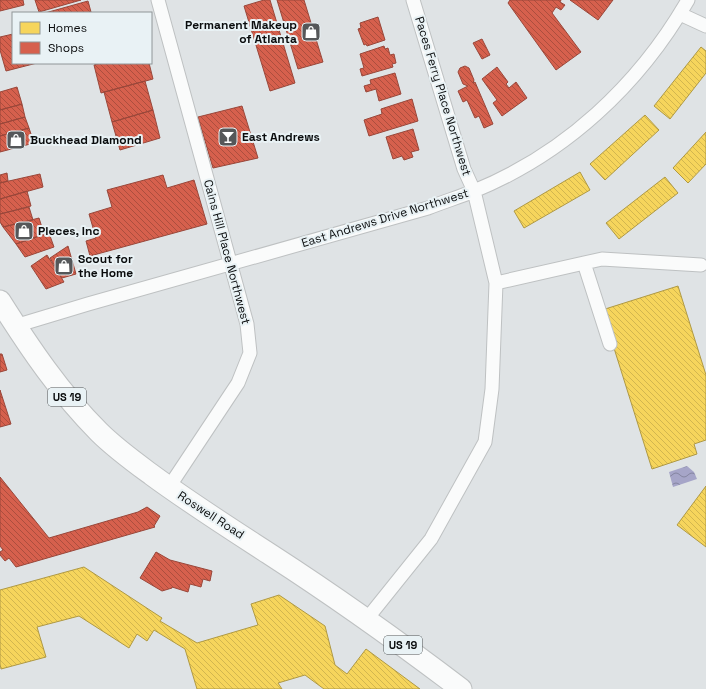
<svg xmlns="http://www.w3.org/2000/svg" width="706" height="689" font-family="'Space Grotesk',sans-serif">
<defs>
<pattern id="water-waves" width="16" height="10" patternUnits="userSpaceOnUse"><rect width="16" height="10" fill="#a6a5c8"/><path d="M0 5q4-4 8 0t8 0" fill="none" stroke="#8585a1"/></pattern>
<pattern id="homes-back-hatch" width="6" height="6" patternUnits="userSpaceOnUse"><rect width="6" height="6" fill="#f6d55c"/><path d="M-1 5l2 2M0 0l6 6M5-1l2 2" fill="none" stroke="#d2b64f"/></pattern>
<pattern id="shops-back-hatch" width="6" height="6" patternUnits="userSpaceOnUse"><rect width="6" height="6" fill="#d6604d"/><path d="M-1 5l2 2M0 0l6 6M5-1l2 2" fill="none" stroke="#ac4e3e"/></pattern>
</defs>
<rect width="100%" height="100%" fill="#dfe3e5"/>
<path fill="url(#water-waves)" d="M687,466L694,472L697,479L673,487L669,472Z"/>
<path fill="url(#homes-back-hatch)" stroke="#af9944" d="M701,47L706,51V73L670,119L654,106Z
M645,115L659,130L605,180L590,164Z
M706,132V164L688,183L673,168Z
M580,172L590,190L524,228L514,211Z
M665,177L678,193L619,239L606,223Z
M678,286L706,375V440L694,444L697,454L652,469L602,310Z
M706,486V547L677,525Z
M84,567L162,618L160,621L197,643L258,625L251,604L279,595L325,626L335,665L347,674L366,649L420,689H324L305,675L278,683L282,689H197L185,649L154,630L147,641L137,634L129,648L79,616L37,627L46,657L1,669L0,664V590Z"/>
<path fill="url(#shops-back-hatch)" stroke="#99473a" d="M0,0H23L24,5L0,11Z
M35,0H81L39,12Z
M264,0H270L295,83L270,91L244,6Z
M277,0H304L323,62L298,69Z
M510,0H561L560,2L565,5L561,10L556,7L552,13L581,52L556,70L508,3Z
M570,0H613L598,20Z
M88,1L91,12L86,13H45Z
M378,17L385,40L367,46L366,44L364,45L358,29L361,28L360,23Z
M13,34V63H37L6,71L0,50V37Z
M482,39L490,55L482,59L473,43Z
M384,46L385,49L388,48L390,55L394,54L396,63L392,64L393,67L362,76L360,69L364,68L360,54Z
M101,63H149L153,79L101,93L94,65Z
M465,66L469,68L474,80L473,83L475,82L493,124L484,128L479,116L475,118L467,100L463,102L458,91L468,86L463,84L458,72L460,68Z
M497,67L508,82L506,84L509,88L516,82L527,98L502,116L493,103L497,100L482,79Z
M395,73L401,94L379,101L376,89L366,92L364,86L371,84L370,80Z
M145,81L153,110L112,122L104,92Z
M17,87L22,104L0,110V92Z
M412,99L418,121L369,136L364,120L382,114L381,109Z
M22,104L25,117L0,124V110Z
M242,106L258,158L213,168L198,117Z
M153,110L160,138L120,150L112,122Z
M25,117L29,128L0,136V124Z
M29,128L34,143L0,152V136Z
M413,129L419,150L411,152L413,157L404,160L402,156L393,159L386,137Z
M7,173L8,181L0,183V175Z
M40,174L43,187L0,199V183Z
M163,175L167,188L194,180L207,224L90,256L86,241L96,238L89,214L112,207L107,190Z
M27,191L31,206L0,214V199Z
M29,207L33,220L3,227L0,222V214Z
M39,218L44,234L16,244L3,227Z
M49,233L54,247L25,257L16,244Z
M68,246L76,274L62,278L50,258Z
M47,255L64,282L46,289L31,266Z
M0,354H2L7,370L0,372Z
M0,390L11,424L0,427Z
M0,477L49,538L138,512L147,507L160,516L154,526L155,527L16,567L9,558L5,561L0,555V552L3,550L0,546Z
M156,552L170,560L212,571L210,581L203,579L201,587L190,584L188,592L172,587V588L162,591L140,578Z"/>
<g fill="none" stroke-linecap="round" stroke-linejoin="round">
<defs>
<path id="minor" d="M158,0L247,324L250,353L238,383L169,487
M680,14L706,26
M584,263L610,344
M496,283L602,259L701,265
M15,326L88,304L428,208C443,202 459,197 474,191C565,154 639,85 688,0
M366,620L431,539L485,442L492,389L496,283L474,191L464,169L413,0"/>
<path id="primary" d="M0,301C29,347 60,393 99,432C115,448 133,461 152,475C190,503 231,529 271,555C336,597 399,642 461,689"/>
</defs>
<use href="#minor" stroke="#bec1c2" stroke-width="15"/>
<use href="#primary" stroke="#bec1c2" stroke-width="23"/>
<use href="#minor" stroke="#fafbfb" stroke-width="13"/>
<use href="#primary" stroke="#fafbfb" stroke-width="21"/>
</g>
<defs>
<symbol id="shop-square" viewBox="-11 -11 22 22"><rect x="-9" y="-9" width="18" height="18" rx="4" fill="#555759" stroke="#e9f2f5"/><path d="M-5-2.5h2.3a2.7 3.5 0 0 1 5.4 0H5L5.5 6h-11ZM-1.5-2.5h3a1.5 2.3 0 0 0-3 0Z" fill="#fff"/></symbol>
<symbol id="bar-square" viewBox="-11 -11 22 22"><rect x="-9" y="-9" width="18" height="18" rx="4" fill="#555759" stroke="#e9f2f5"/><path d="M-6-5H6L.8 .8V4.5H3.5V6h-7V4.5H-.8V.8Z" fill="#fff"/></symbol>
</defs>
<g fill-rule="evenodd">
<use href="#shop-square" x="300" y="21" width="22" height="22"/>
<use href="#bar-square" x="217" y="126" width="22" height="22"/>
<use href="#shop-square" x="5" y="129" width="22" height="22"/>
<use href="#shop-square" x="13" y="220" width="22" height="22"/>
<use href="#shop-square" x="53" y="255" width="22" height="22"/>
</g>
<g text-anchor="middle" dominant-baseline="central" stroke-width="4" stroke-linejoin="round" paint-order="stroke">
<g fill="#e9f2f5" stroke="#4d5153" stroke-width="1">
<rect x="48" y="388" width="38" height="18" rx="3"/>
<rect x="384" y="636" width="38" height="18" rx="3"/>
</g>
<g font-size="11" font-weight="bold" fill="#0a0c0d">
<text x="67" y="397">US 19</text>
<text x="403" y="645">US 19</text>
</g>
<g font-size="12" font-weight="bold" fill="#0a0c0d" stroke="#e9f2f5" text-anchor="start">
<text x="297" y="25" text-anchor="end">Permanent Makeup<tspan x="297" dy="14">of Atlanta</tspan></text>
<text x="242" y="137">East Andrews</text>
<text x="30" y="140">Buckhead Diamond</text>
<text x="38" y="231">Pieces, Inc</text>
<text x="78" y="259">Scout for<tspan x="78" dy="14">the Home</tspan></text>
</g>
<g font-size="12" fill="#0a0c0d" stroke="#e9f2f5">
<text transform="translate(443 96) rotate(73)">Paces Ferry Place Northwest</text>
<text transform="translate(385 218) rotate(-17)">East Andrews Drive Northwest</text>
<text transform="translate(227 252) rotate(75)">Cains Hill Place Northwest</text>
<text transform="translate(211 515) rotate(33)">Roswell Road</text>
</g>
</g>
<rect x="12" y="12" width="140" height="52" fill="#e9f2f5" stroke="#909698"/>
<rect x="20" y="22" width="20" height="12" fill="#f6d55c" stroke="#909698"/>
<text x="48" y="32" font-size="12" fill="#0a0c0d">Homes</text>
<rect x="20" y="42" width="20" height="12" fill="#d6604d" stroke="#909698"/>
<text x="48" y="52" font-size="12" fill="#0a0c0d">Shops</text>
</svg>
